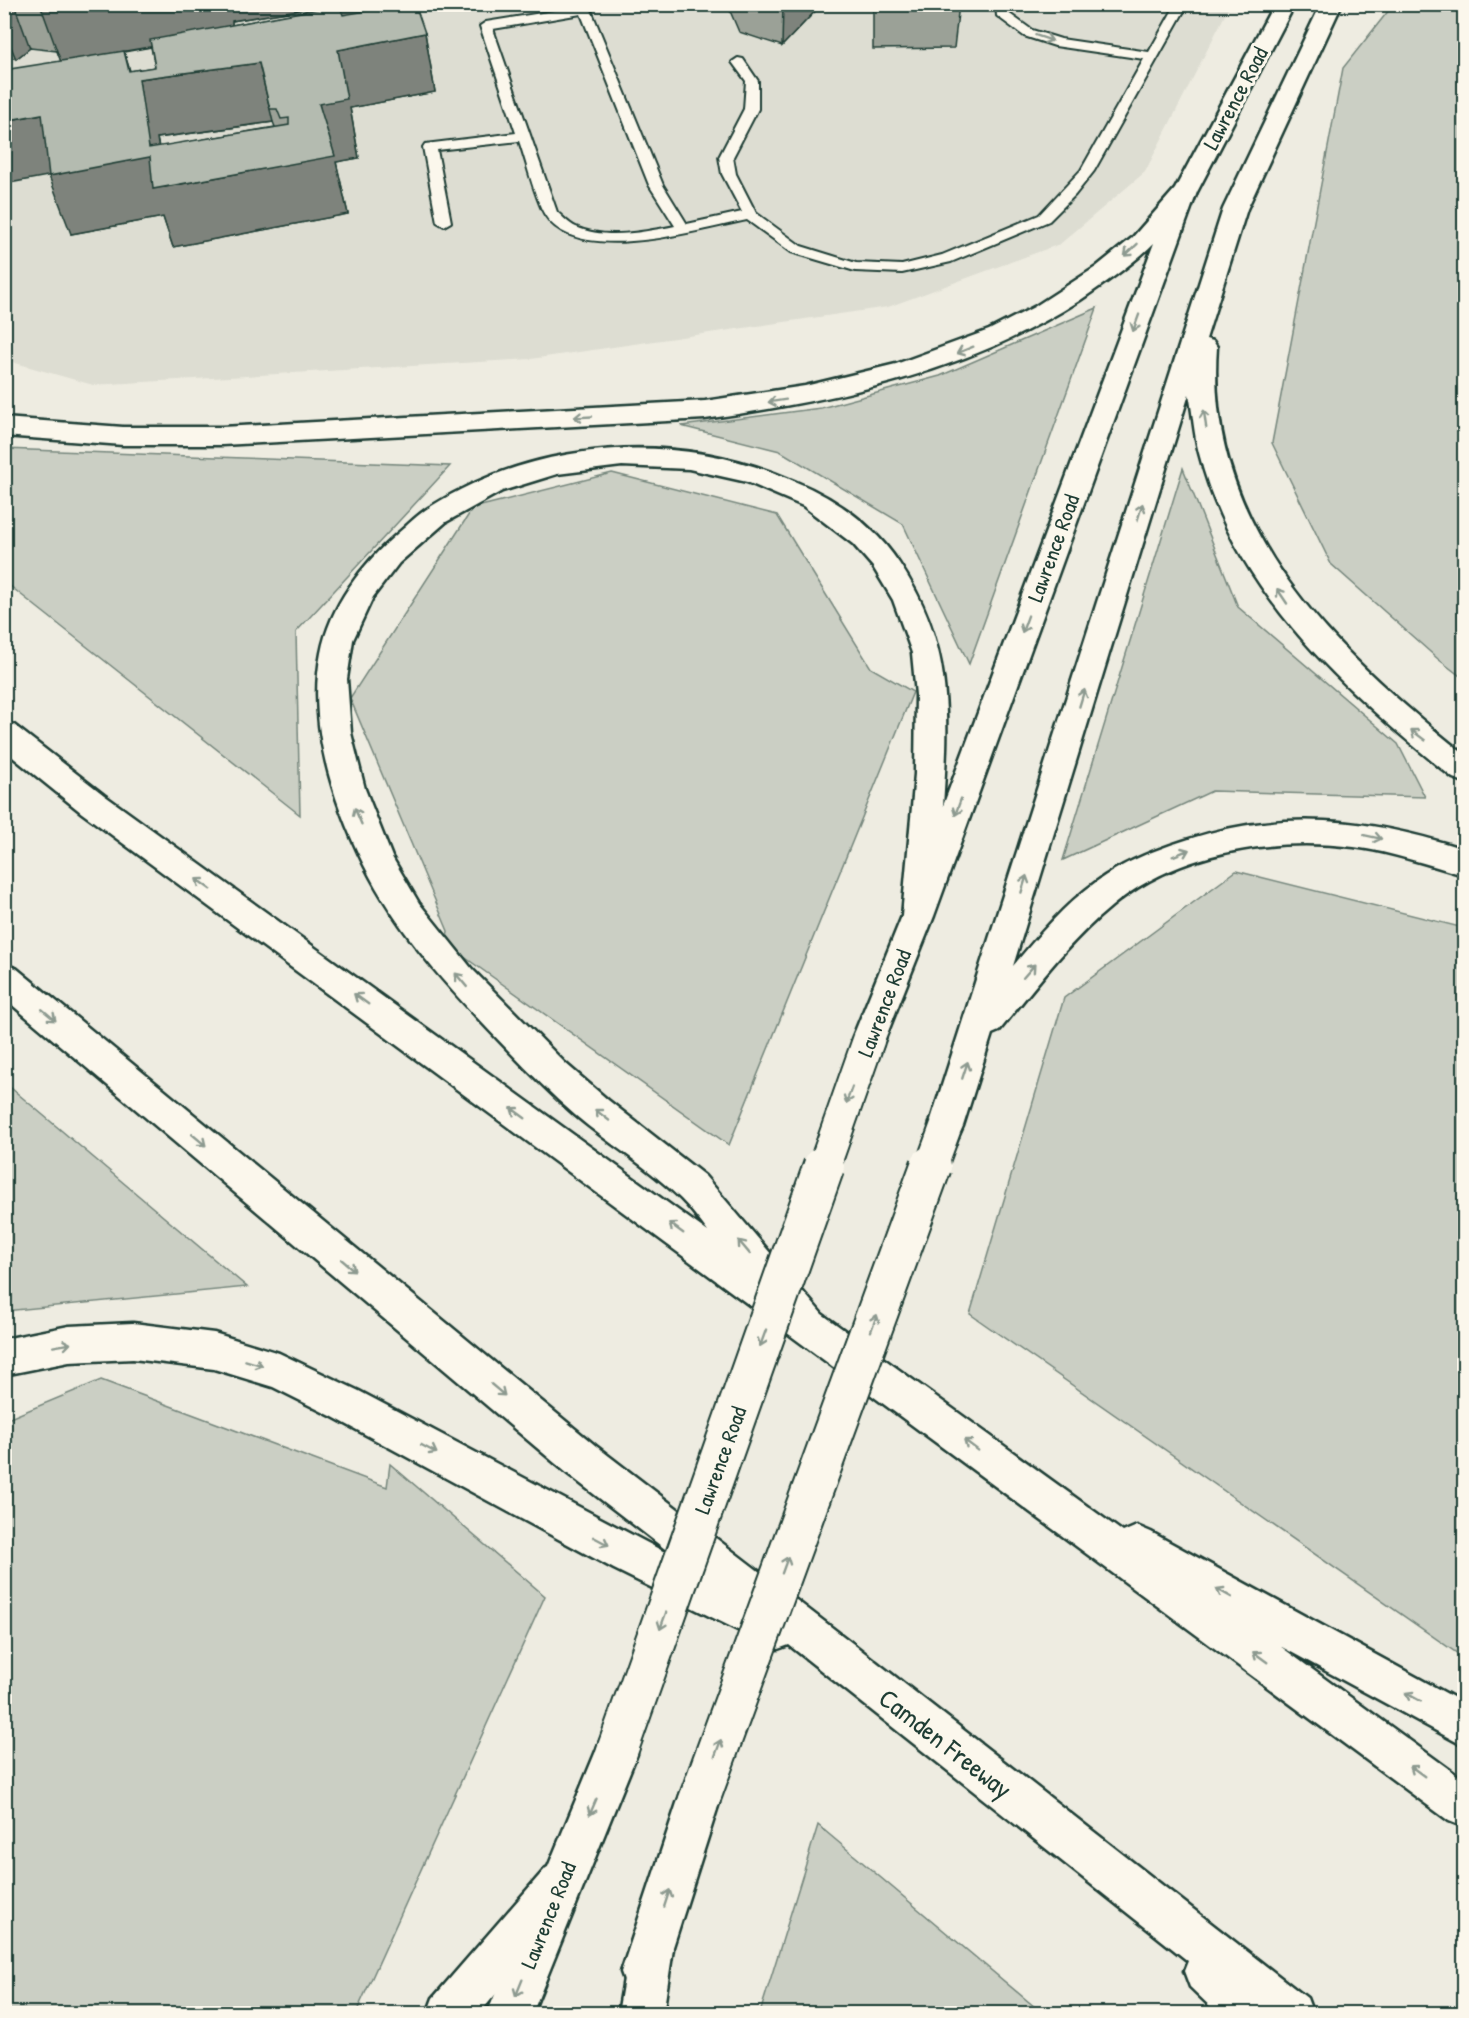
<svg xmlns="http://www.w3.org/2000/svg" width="1469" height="2018" font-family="'Patrick Hand',sans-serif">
<rect width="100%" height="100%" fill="#eeece1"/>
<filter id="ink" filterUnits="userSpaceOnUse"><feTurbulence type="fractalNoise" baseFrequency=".0167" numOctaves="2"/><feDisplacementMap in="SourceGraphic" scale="12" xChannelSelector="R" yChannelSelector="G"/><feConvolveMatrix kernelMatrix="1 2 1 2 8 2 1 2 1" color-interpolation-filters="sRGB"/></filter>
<g filter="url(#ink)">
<path fill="#ddddd2" d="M4,5H1230L1145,172L1060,244L888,307L531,359L93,385L5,360Z"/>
<path fill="#cbcfc4" stroke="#75867c" stroke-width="1.5" d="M1393,5H1464V679L1438,659L1331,564L1272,443L1343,68Z
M1097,308L969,664L903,524L780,451L681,426L821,408L940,376Z
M4,449L450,466L296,632L300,815L5,582Z
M1183,468L1238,607L1398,744L1425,797L1212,791L1063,860Z
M612,473L777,515L871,668L913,692L729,1145L446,944L448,931L350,698L473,508Z
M1236,871L1464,928V1658L970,1314L1064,998Z
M5,1083L247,1287L5,1311Z
M101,1380L387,1487L390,1464L545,1596L356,2013H5V1420Z
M818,1825L1042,2013H760Z"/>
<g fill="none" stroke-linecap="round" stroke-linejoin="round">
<defs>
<path id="lane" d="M996,4H1008L1007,12L1032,30L1061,39L1149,52L1176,4H1188L1094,171L1075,195L1049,221L951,262L902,273L855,271L791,252L747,220C700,229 577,267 545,215C535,199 526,160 519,141L437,150L451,222L444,226L437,222L423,147L425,144L516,133L480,26L486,22L585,6L591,10L663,185L687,224L742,212L722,174L719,157L744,109L746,81L732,62L738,58L743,59L758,81V109L733,157L736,174L756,213L801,246L856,263L902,265L942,255L1039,215L1081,170L1144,59L1055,46L1024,36L997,16ZM581,14L649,185L675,226C645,232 605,240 576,227C569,224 563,217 557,212L493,29Z
M1251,4H1273L1288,11L1282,15Z"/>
<path id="primary" d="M616,1733L631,1739L637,1754L532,2014H487L601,1739Z
M698,1782L713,1788L719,1803L665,1972L659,1988L643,1994L627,1988L621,1972L677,1803L683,1788Z"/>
<path id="highway" d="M1274,4H1295L1197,192L934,916L881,1049L869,1054L857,1049L852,1039L902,916L915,774L916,695L912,653L893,600L873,567L853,544L803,506L747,482L689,469L622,466L557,474L502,491L446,522L399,563L373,597L353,640L347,679L351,733L365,789L392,857L419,903L472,969L565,1063L608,1100L705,1176L822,1314L1123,1532L1137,1526L1151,1532L1464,1703V1746L1280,1646L1464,1780V1827L1449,1821L82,813L4,750V722L14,725L104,795L708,1232C700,1221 691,1209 681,1199C650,1168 609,1144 575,1115C552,1095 530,1073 509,1051C453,993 400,937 364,865C333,802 307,723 321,653C330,606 362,564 397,534C408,525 418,514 430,507C538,439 678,430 794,481C835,498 874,525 899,563C953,643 949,714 943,806L1154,243C1132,265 1105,283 1079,301C966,373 836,400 705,419L222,445H123L4,436V418L123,427H222L705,401L805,386L896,364L989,330L1034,307L1096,267L1132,238L1175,189Z
M1321,4H1342L1247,209L1206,339L1213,341L1217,347C1204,527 1334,651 1464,754V782L1453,778C1346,692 1234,592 1199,453C1194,434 1193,414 1189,394L1013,966C1038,936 1064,905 1096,882C1122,863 1152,851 1183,841C1281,808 1368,818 1464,849V875C1428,865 1392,852 1354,847C1272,837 1177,852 1112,906C1068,942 1034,988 999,1031L992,1034L963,1126L958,1137L946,1142L934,1137L929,1126L1223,209Z
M4,964L16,968L596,1446L856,1646L1307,1998L1313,2014H1218L1190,1987L1184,1971L1188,1961L789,1645L778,1649L764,1643L614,1569L333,1417L273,1387L214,1369L133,1359L69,1362L4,1375V1339L69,1326L133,1323L214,1333L279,1353L359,1391L678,1559L568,1474L4,998Z
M561,1861L576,1868L583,1883L576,1898L479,2014H427L433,1998L546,1868Z
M651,1927L667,1933L673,1949L663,2014H618L629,1949L635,1933Z"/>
</defs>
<use href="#lane" stroke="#1f3d34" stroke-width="4"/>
<use href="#primary" stroke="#1f3d34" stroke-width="5"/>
<use href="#highway" stroke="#1f3d34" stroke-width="5"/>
<use href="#lane" fill="#fbf7ec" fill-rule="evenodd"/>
<use href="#primary" fill="#fbf7ec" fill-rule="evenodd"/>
<use href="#highway" fill="#fbf7ec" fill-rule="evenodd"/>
<defs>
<path id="highway-bridge-far1" d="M824,1167L869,1039
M931,1167L946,1126"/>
<path id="highway-bridge" d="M616,1754L824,1166
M698,1803L931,1166"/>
</defs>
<use href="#highway-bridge-far1" stroke="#1f3d34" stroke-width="35" stroke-linecap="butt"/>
<use href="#highway-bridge" stroke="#1f3d34" stroke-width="44" stroke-linecap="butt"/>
<use href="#highway-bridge-far1" stroke="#fbf7ec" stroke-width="31"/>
<use href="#highway-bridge" stroke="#fbf7ec" stroke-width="40"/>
</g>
<path fill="#9ba197" stroke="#1f3d34" stroke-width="1.5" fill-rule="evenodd" d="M4,4H392L388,8L425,33L435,92L350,108L359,158L336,162L348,214L173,247L163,217L71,234L61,61L57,51L30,48L16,59L4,55ZM316,7L317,9L232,25V21ZM151,47L155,67L130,71L124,52ZM273,122L275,127L159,147L157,138Z
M727,4H822L782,46L739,32Z
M873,4H959L954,48L873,49Z"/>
<path fill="#7e837b" stroke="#1f3d34" stroke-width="1.5" d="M4,4H14L30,48L16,59L4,30Z
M40,4H316V7L232,21V33L61,62Z
M336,4H392L344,42Z
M783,4H822L782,46Z
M425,33L435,92L350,108L359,158L336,162L348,214L173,247L163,217L71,234L49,176L149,148L124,52L143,112L139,79L259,63L273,122L157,138L165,187L331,156L319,104L338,50Z
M42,114L64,173L4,184V121Z"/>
<path fill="#b4bbb0" stroke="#1f3d34" stroke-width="1.5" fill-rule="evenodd" d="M317,4H339L343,15L409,4H415L425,33L338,50L347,99L319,104L335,156L153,189L150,157L49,176L42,114L4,121V70L124,51L129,71L155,67L150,40L318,9ZM259,63L270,109H277L281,119L289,118V125L149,148L139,79Z"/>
<defs><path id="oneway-shaft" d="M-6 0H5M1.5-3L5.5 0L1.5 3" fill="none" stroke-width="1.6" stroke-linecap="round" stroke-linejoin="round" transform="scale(1.5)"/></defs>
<g stroke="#8d9a90">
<use href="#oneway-shaft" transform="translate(1044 38) rotate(18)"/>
<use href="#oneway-shaft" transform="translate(1131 250) rotate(137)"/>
<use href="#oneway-shaft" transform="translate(1136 323) rotate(110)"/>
<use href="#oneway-shaft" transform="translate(965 350) rotate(158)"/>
<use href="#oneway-shaft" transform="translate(777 401) rotate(171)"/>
<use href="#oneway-shaft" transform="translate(583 417) rotate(177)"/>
<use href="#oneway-shaft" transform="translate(1205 419) rotate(-98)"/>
<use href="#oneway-shaft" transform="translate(1140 512) rotate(-73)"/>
<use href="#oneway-shaft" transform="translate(1282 596) rotate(-124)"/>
<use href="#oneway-shaft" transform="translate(1025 624) rotate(110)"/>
<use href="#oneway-shaft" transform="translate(1082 698) rotate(-73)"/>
<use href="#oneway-shaft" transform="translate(1418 735) rotate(-143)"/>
<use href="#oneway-shaft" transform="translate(958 807) rotate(110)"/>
<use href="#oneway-shaft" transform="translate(358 816) rotate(-113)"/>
<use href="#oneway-shaft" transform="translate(1373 837) rotate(12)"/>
<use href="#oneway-shaft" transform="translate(1181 853) rotate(-22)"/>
<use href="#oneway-shaft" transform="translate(203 884) rotate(-144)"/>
<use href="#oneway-shaft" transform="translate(1024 884) rotate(-73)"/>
<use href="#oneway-shaft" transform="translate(1029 971) rotate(-49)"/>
<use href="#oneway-shaft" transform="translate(461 980) rotate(-130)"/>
<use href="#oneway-shaft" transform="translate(361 999) rotate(-144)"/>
<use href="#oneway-shaft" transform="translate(49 1015) rotate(40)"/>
<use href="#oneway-shaft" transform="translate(965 1070) rotate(-72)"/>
<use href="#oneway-shaft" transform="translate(849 1095) rotate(110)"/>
<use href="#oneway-shaft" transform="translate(518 1113) rotate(-144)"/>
<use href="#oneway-shaft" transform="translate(602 1115) rotate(-142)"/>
<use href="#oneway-shaft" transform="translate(199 1140) rotate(40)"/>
<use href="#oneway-shaft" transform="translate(676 1228) rotate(-144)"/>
<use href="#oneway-shaft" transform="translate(744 1247) rotate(-130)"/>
<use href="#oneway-shaft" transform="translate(348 1265) rotate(40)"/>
<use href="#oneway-shaft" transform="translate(874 1323) rotate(-70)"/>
<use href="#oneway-shaft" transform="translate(763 1338) rotate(110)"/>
<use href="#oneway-shaft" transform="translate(62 1345) rotate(-10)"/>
<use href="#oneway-shaft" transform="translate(254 1363) rotate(17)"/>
<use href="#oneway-shaft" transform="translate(498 1390) rotate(40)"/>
<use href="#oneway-shaft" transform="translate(971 1445) rotate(-143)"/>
<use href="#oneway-shaft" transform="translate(429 1449) rotate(28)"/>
<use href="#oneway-shaft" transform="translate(601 1541) rotate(28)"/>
<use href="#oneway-shaft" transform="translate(785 1565) rotate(-70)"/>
<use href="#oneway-shaft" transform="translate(1224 1593) rotate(-151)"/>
<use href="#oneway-shaft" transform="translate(663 1621) rotate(110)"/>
<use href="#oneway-shaft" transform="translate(1260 1657) rotate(-144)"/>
<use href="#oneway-shaft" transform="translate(1413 1697) rotate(-151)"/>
<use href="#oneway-shaft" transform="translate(718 1748) rotate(-70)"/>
<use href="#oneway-shaft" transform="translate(1417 1771) rotate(-144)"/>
<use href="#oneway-shaft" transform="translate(593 1807) rotate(113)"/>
<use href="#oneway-shaft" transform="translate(667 1898) rotate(-72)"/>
<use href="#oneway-shaft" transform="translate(519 1988) rotate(112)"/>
</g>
</g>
<g text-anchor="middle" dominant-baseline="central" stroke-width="6" stroke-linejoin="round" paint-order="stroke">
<g font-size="22" fill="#1f3d34" stroke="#fbf7ec">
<text transform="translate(1235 98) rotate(-62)">Lawrence Road</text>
<text transform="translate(1053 548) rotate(-70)">Lawrence Road</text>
<text transform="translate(884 1003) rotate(-69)">Lawrence Road</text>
<text transform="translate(720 1460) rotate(-70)">Lawrence Road</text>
<text transform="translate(548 1915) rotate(-68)">Lawrence Road</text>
</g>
<g font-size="27" fill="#1f3d34" stroke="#fbf7ec">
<text transform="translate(946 1743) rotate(38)">Camden Freeway</text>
</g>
</g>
<rect width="1469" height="2018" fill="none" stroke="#fbf7ec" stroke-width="24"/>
<rect x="12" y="12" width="1445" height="1994" fill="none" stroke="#1f3d34" stroke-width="2" filter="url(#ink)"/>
</svg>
